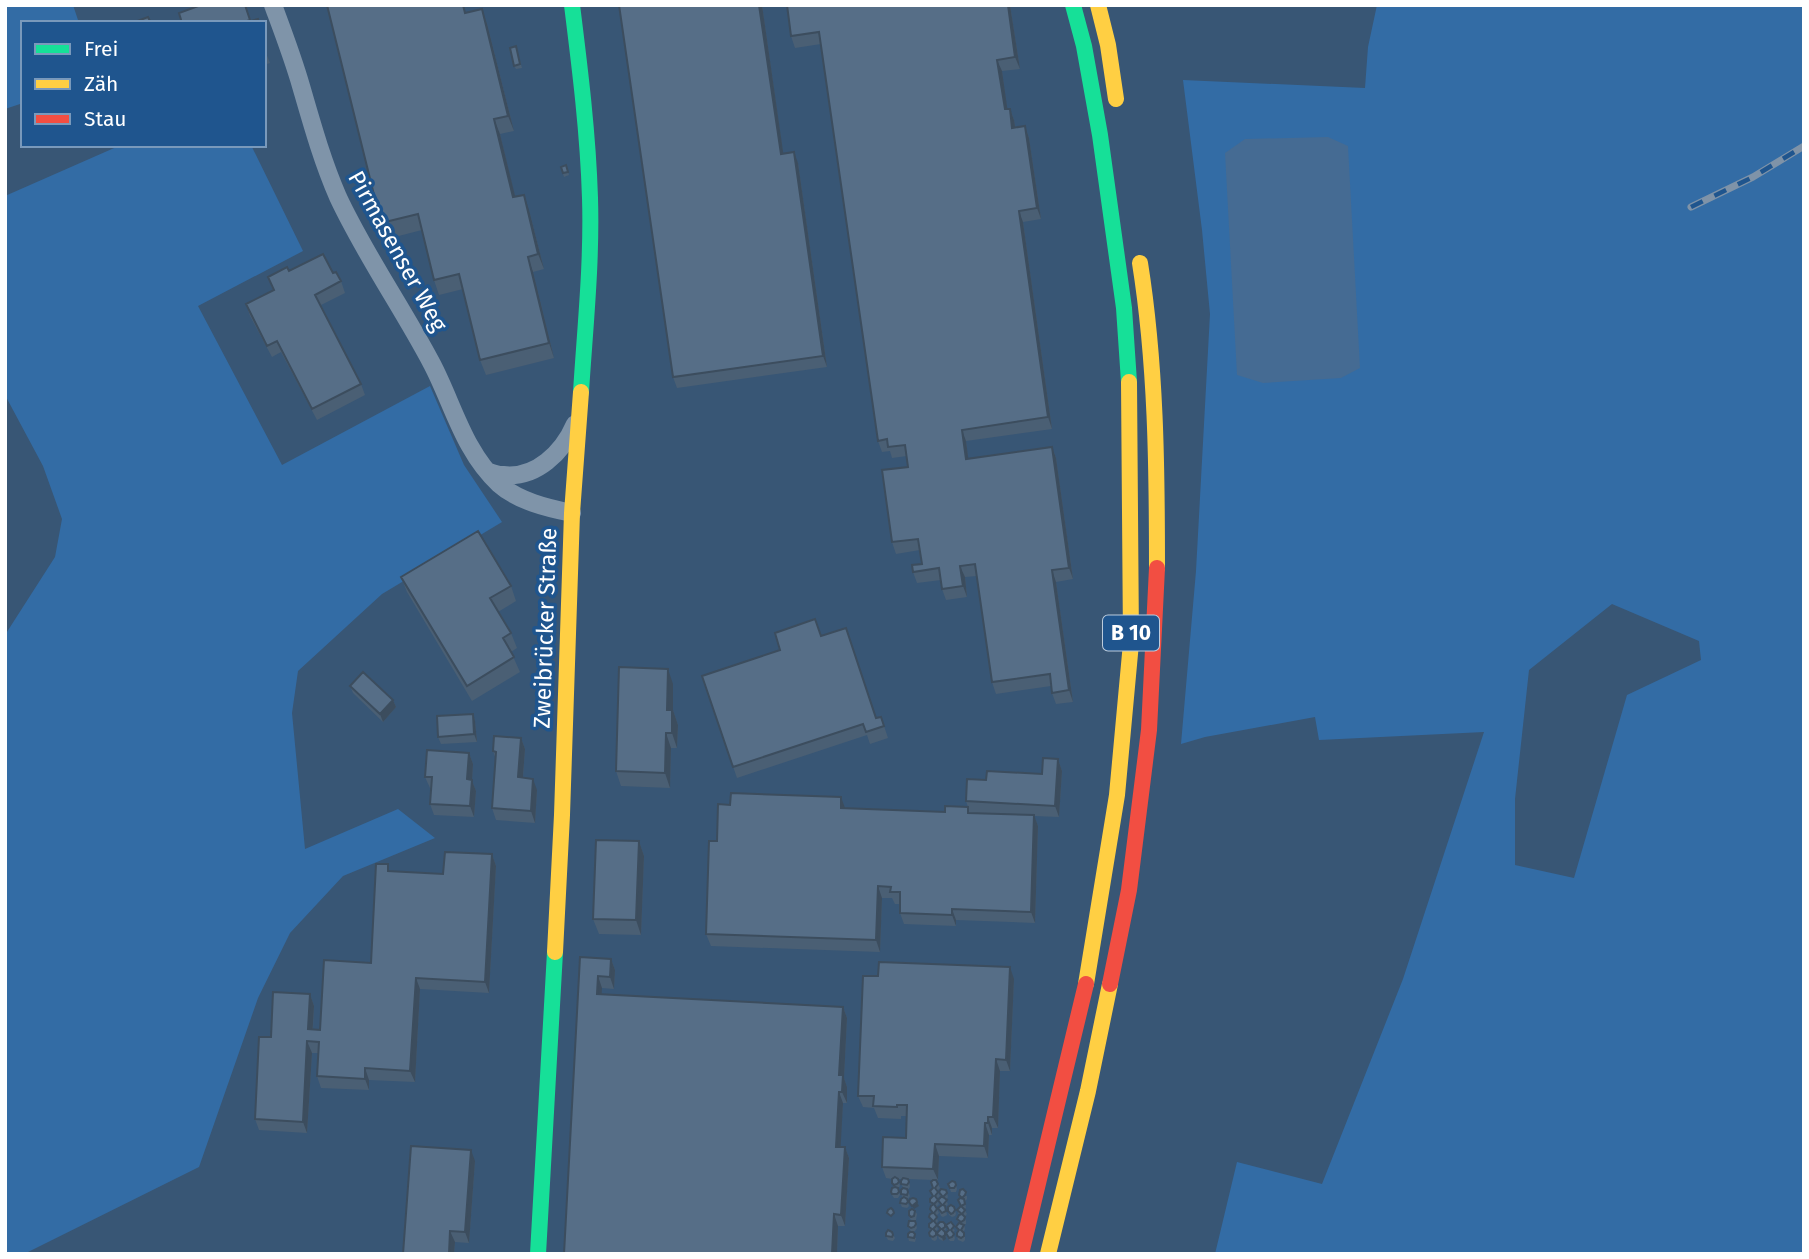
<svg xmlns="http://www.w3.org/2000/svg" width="1809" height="1259" font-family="'Fira Sans',sans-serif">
<rect width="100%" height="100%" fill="#385675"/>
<path fill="#336ca5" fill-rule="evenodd" d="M5,5H73L79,23H23V103L5,109Z
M1377,5H1804V1254H1215L1237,1162L1322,1184L1403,979L1484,732L1319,740L1315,717L1205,737L1181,744L1196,571L1210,314L1202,230L1183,80L1365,88L1368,47ZM1612,604L1699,641L1701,660L1627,695L1574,878L1515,865V799L1529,670Z
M121,145H251L303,251L198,306L282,465L430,386L464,465L502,522L382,594L298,671L292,713L305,849L398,809L435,838L343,876L290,933L258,998L199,1167L24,1254H5V635L55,557L62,519L43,466L5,395V196Z"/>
<path fill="#456b93" d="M1328,137L1348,146L1360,368L1341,378L1263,383L1237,375L1225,153L1245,139Z"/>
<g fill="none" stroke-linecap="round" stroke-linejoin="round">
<path stroke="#7f94a9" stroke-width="18" d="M273,5C283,32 293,58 301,86C312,124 322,160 338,197C365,255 402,307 432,364C453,404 464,452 499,484C518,501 547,508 572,513
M487,471C492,473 498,475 503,475C536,479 563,452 575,424"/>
<path stroke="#16e098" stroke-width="16" d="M572,5C580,69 588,133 590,198C592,263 585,328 581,392
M1073,5L1084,46L1100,135L1124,308L1129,382
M538,1254L555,952"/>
<path stroke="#ffcf43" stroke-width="16" d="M1098,5L1108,45L1116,99
M1140,263C1156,364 1157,466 1157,568
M555,952L562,815L572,513L581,392
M1086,984L1117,795L1131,643L1129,382
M1048,1254L1088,1091L1110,984"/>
<path stroke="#f24e42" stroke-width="16" d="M1110,984L1129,890L1149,730L1157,568
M1021,1254L1086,984"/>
<defs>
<path id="rail" d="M1691,207L1753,177L1804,146"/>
</defs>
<use href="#rail" stroke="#7f93a8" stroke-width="7"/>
<use href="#rail" stroke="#1f558e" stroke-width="4.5" stroke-dasharray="13" stroke-linecap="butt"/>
</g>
<path fill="#4a5f74" d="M619,5H762L783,153L798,163L827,367L677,388L673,377Z
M787,5H1010L1020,69L1002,71L1007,109H1010L1014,120L1015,128L1025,126L1029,138L1041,219L1023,222L1052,429L966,441L968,459L1052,447L1056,458L1073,579L1056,582L1073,702L1056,704L1052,693L1051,686L996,694L992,682L977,576L965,577L967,597L946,600L942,589L941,580L917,583L913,572L922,564L920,550L896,554L892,542L908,467L907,456L892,458L890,451L882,452L878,441L821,44L795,48L791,36Z
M482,9L487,24L514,131L500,134L515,197L529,210L544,269L533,272L554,358L486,375L480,360L463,289L439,295L434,280L422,230L387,239L381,223L467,13Z
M264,48L270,63L264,65Z
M517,50L522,68L516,69L514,66Z
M566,165L569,175L564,177L561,167Z
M289,271L333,273L341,281L345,293L321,305L361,384L365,395L317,420L281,352L272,357L250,316L246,304L273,291L268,277Z
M401,577L511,586L516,601L498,612L511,633L517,648L511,652L520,672L472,701L407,592Z
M821,636L877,718L881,717L888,738L870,744L867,735L737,778L702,676Z
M673,684V710L678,725L677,748H671L670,788L621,786L616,771Z
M350,686L393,700L396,707L383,722L353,693Z
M473,714L475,721L477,742L441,744L438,737Z
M521,738L525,749L523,778L537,790L535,823L496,820L492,808L496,760L493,751Z
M469,753L473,764L472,781L476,791L474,817L434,815L430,804L431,788H430L425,777Z
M1058,759L1062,771L1059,817L1034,816L1038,826L1035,923L956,920V926L904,924L900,913V904H895L892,898H882L880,952L711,946L706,934L717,841L730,805L945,812L968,807L966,801L986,780L1042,774Z
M639,841L644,856L641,935L599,934L593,919Z
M492,854L496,866L489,993L420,989L415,1082L369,1080V1090L321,1088L317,1076L318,1053H312L307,1133L259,1130L255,1119L271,1037L310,994L314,1006L313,1029L320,1030L371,963L391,871L443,874Z
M580,957L611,959L615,970L614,989L602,988L601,994L843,1007L847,1018L844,1078L847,1087V1103H843L840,1147H845L849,1158L845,1226H838L837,1254H564Z
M1014,979L1010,1071H1000L998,1128H992V1135H989L988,1158L939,1156L938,1180H936L940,1188L937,1191L940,1196L937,1199L939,1204L936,1207L939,1213L936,1216L938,1221L936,1224L938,1229L936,1231L937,1233L940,1230L937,1225L945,1224L946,1228L945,1232L946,1236V1239L943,1241L939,1239L937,1233V1239L935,1241L932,1240L929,1233L930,1231L929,1227L932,1222L929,1217L932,1213L930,1209L931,1205L930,1202L933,1196V1180L908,1179L910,1186L909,1189L903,1187L901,1184L902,1179H898L900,1186L898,1188L900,1195L898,1198H894L892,1195L894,1188L892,1183V1179L886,1178L882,1167L906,1138L907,1116H901V1119L878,1118L874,1108L863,1107L858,1096Z
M475,1161L469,1243L455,1242L454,1254H403Z
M955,1182L957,1189L956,1192H951L948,1184Z
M907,1189L910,1196L908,1199L905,1198L907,1199L909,1206L907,1208L902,1207L900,1203L903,1198L901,1194Z
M946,1190L948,1197L946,1200L948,1204L945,1207L947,1215L943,1217L941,1216L938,1208L941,1206L938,1200L941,1197L939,1192Z
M959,1195L967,1196V1199L965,1201L966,1208L964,1209L967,1214L964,1217L966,1221V1224L964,1225L965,1229L963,1233L965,1237V1240L963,1242L958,1240L957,1236L958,1231L956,1227L959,1223L957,1219L959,1215L957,1210L960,1206L958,1200L960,1198Z
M954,1207L956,1214L955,1216L952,1217L949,1215L948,1211Z
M915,1211L917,1214L916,1220L913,1221L910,1219L909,1215Z
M915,1221L917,1228L915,1231L912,1232L910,1230L908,1226Z
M946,1225L955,1230L953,1233L955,1238L954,1241H950L947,1237L946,1233L948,1231Z
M892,1232L895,1238L893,1241L888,1240L886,1236Z
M908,1237L916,1238L915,1242L909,1241Z"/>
<path fill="#3c4d5e" d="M759,5H762L785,165L781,154Z
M1008,5H1010L1020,69L1015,57Z
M482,9L487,24L514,131L508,116Z
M997,60L1002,71L1009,120L1005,109Z
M1010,109L1014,120L1017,139L1012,128Z
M494,119L500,134L519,212L513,197Z
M1025,126L1029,138L1041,219L1037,208Z
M794,152L798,163L827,367L823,356Z
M524,195L529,210L544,269L538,254Z
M1019,211L1023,222L1052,429L1048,417Z
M528,257L533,272L554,358L549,343Z
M962,430L966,441L970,471L966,459Z
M1052,447L1056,458L1073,579L1069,568Z
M960,566L965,577L967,597L963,586Z
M1052,570L1056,582L1073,702L1069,690Z
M668,669L673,684V710L678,725L677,748L672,733L667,710Z
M393,700L396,707L383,722L380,714Z
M473,714L475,721L477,742L474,734Z
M666,733L671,748L670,788L665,773Z
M521,738L525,749L522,789L518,777Z
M469,753L473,764L472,781L476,791L474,817L470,806L467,779Z
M1058,759L1062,771L1059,817L1055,806Z
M533,779L537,790L535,823L531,811Z
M841,797L845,808H841Z
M1034,815L1038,826L1035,923L1031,912Z
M639,841L644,856L641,935L636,920Z
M492,854L496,866L489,993L485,982Z
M878,886L882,898L880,952L876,940Z
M952,909L956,920V926L952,915Z
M611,959L615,970L614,989L610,977Z
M1010,967L1014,979L1010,1071L1006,1060Z
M598,976L602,988L601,1005L597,994Z
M416,978L420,989L415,1082L410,1071Z
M310,994L314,1006L312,1040L308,1029Z
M843,1007L847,1018L844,1078L847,1087V1103L842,1092L839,1075Z
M307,1041L312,1053L307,1133L303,1122Z
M996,1059L1000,1071L998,1128L993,1117Z
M365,1068L369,1080V1090L365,1079Z
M839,1092L843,1103L840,1158L836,1147Z
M988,1117L992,1128V1135L988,1123Z
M985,1123L989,1135L988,1158L984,1146Z
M935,1144L939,1156L938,1180L933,1169Z
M845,1147L849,1158L845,1226L841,1215Z
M471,1150L475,1161L469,1243L465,1232Z
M917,1202L919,1206L914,1209L912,1206Z
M834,1214L838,1226L837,1254H832Z
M450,1231L455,1242L454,1254H449Z
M945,1232L946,1239L943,1241L942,1237Z"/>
<path fill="#566e87" stroke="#3c4d5e" stroke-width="2" d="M201,5H245L250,20L241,23H182L179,13Z
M327,5H463L465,13L482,9L508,116L494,119L513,197L524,195L538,254L528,257L549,343L480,360L459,274L434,280L418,214L381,223Z
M619,5H759L781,154L794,152L823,356L673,377Z
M787,5H1008L1015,57L997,60L1005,109H1010L1012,128L1025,126L1037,208L1019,211L1048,417L962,430L966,459L1052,447L1069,568L1052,570L1069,690L1052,693L1050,674L992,682L975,564L960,566L963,586L942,589L939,568L913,572L912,565L922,564L918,539L892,542L882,470L908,467L905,445L888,447L887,439L878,441L819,32L791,36Z
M148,17L151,23H135V22Z
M258,19L259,23H251V21Z
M516,46L520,64L514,66L510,48Z
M566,165L568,172L563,173L561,167Z
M323,254L333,273L336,272L341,281L315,295L361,384L312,409L277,341L267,346L246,304L274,290L268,277L287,267L289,271Z
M478,531L511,586L490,598L511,633L503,638L514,657L467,686L401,577Z
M815,619L821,636L846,628L876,718L881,717L884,726L866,732L863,724L733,767L702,676L780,650L775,633Z
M619,667L668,669L667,710H672V733H666L665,773L616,771Z
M363,672L393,700L380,714L350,686Z
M473,714L474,734L438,737L437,716Z
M494,736L521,738L518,777L533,779L531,811L492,808L496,752L493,751Z
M427,750L469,753L467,779L472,780L470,806L430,804L432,777H425Z
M1043,758L1058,759L1055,806L966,801L967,779L986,780L987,771L1042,774Z
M731,793L841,797V808L945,812V806L968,807V813L1034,815L1031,912L952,909V915L900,913V892H890L891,887L878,886L876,940L706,934L709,841H717L718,804L730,805Z
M596,840L639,841L636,920L593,919Z
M445,852L492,854L485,982L416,978L410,1071L365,1068V1079L317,1076L319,1042L307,1041L303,1122L255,1119L259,1037H271L273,992L310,994L308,1029L320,1030L324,960L371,963L376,864H388V871L443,874Z
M580,957L611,959L610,977L598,976L597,994L843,1007L839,1075H843L842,1092H839L836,1147H845L841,1215L834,1214L832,1254H564Z
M879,962L1010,967L1006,1060L996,1059L993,1117H988V1123H985L984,1146L935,1144L933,1169L882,1167L883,1137L906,1138L907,1105H897V1107L873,1106L874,1096H858L863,976H878Z
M411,1146L471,1150L465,1232L450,1231L449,1254H403Z
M895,1177L898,1179L899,1182L897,1184L894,1185L892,1183V1179Z
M903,1178L908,1179L909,1182L907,1185L901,1184V1181Z
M933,1180H936L938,1184L935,1188L938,1192L935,1196L938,1200L934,1204L930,1202V1199L933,1196L930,1191L933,1188L931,1182Z
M952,1181L955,1182L956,1185L954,1188H950L948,1184Z
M895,1187L898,1188L899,1192L897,1194H892L891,1192L892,1188Z
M903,1188L907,1189L908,1192L907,1195L901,1194V1190Z
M941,1189L946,1190L947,1193L943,1197L939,1192Z
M963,1189L966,1192L965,1195L962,1198L959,1195L960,1190Z
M904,1197L907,1199L908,1202L906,1204L900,1203L901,1199Z
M941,1197H943L947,1200L943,1205L945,1206L946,1211L942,1213L938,1208L942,1205L938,1200Z
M913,1198L916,1199L917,1202L912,1206L909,1202L910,1199Z
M960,1198L964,1199L965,1204L961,1206L965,1210L962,1214L957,1210L961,1206L958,1200Z
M934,1204L937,1209L934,1213L937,1217L934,1221L937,1225L933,1229L936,1232V1235L933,1237L930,1236L929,1233L932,1229L929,1227V1224L933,1221L929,1217L930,1214L933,1213L930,1209L931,1206Z
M951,1205L954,1207L955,1210L953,1213L951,1214L948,1211V1207Z
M891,1208L893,1210L894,1213L891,1216L887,1213L888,1210Z
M912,1209L915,1211L914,1216L911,1217L909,1215V1211Z
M962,1214L965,1217L964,1220L961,1222L957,1219L959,1215Z
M909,1221H915L916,1224L914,1227L911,1228L908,1226Z
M940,1222H943L945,1224V1227L942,1229L945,1232V1235L942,1237L938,1235L937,1233L941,1229L937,1225Z
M951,1222L954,1226L951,1230L954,1234L952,1237L949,1238L946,1233L949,1230L946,1225Z
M959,1223L964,1225L961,1230L964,1233V1236L961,1238L957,1236V1233L959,1230L956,1227Z
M888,1230L892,1232L893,1235L892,1237L886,1236V1233Z
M910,1232H913L915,1234L914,1238L908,1237V1234Z"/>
<g text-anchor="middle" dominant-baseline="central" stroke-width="7" stroke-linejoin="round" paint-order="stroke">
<rect fill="#1f558e" stroke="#bcccdd" stroke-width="2" x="1103" y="615.5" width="56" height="35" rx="5"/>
<g font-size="21" font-weight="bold" fill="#fff">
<text x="1131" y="633">B 10</text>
</g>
<g font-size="23" fill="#fff" stroke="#1f558e">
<text transform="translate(398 251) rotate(61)">Pirmasenser Weg</text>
<text transform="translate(545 628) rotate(-88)">Zweibrücker Straße</text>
</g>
</g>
<rect width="1809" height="1259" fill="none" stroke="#ffffff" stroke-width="14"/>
<rect x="21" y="21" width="245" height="126" fill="#1f558e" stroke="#7999bb" stroke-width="2"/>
<rect x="35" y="44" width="35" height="10" fill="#16e098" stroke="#7999bb" stroke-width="2"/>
<text x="84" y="56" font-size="21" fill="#ffffff">Frei</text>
<rect x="35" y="79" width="35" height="10" fill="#ffcf43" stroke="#7999bb" stroke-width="2"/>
<text x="84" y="91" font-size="21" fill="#ffffff">Zäh</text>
<rect x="35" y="114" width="35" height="10" fill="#f24e42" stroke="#7999bb" stroke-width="2"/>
<text x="84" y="126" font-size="21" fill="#ffffff">Stau</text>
</svg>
